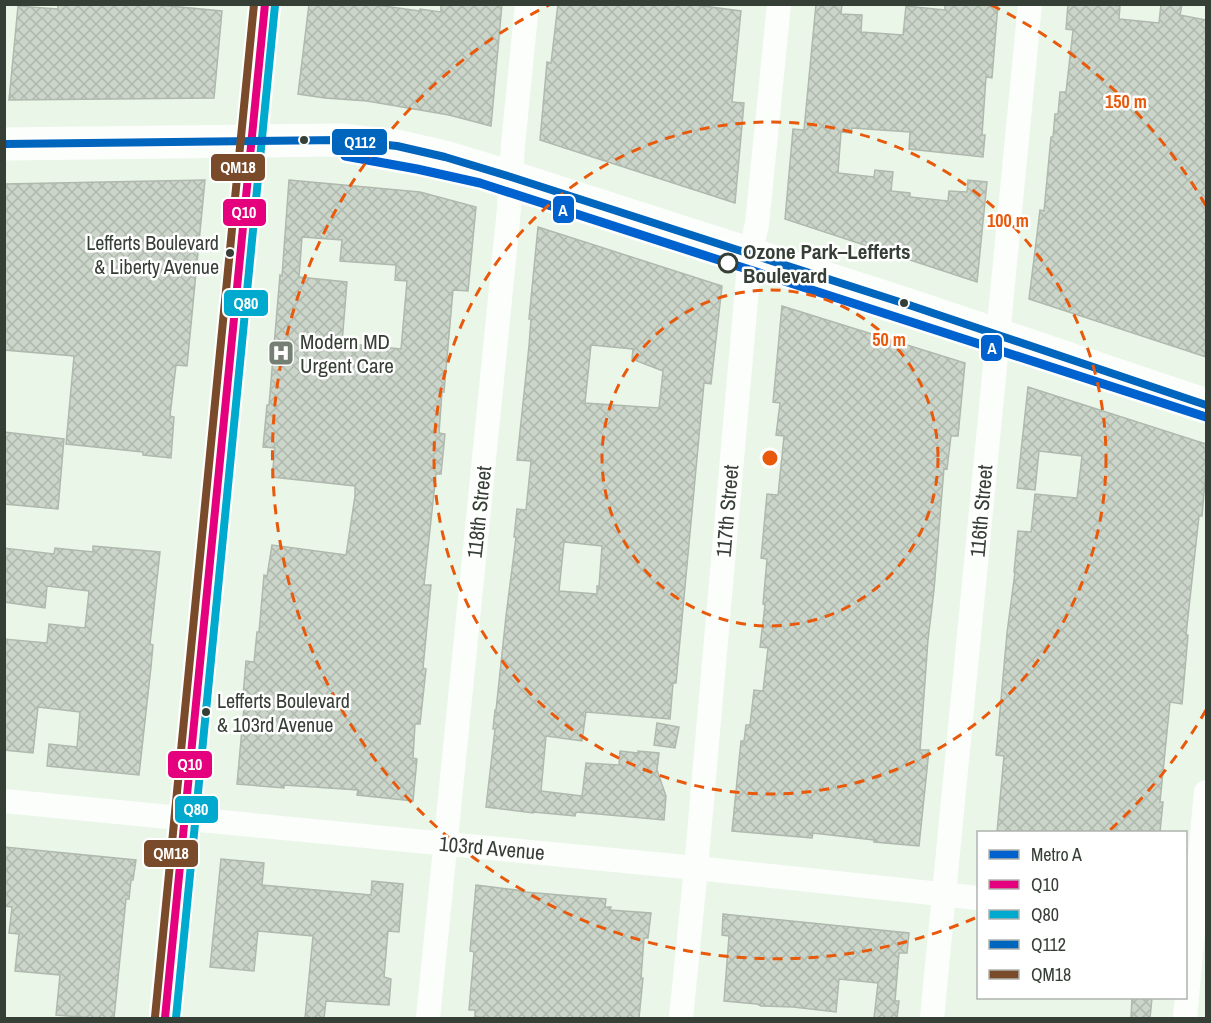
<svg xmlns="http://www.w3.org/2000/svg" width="1211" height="1023" font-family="'Archivo Narrow',sans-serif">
<defs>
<pattern id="building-cross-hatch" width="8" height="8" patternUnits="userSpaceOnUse" patternTransform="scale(1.5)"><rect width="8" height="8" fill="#cbd5c9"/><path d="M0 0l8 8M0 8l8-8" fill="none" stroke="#afb8ad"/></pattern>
</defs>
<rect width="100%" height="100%" fill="#eaf7e8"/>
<path fill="url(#building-cross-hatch)" stroke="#b0b9ae" stroke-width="1.5" fill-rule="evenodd" d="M58,4H149L222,11L214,98L9,100L18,6L58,9Z
M309,4H369L420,11V9L441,12V4H502L491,126L449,115L367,101L325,98L298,94Z
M558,4H688L741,11L732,102L744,103L735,203L540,140L547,62L551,63Z
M816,4H842L841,14L862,15L861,32L903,35L906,6L945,10V4H998L992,78L986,77L982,135H985L983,157L909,149L910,132L852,128L851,133L841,132L838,173L874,177L875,170L893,172L891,191L910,193V197L948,201L949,191L967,192L968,180L987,182L977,282L785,219L793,129L804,130Z
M1068,4H1104L1120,6L1119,19L1159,23L1161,4H1182L1180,15L1206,20V357L1029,299L1040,210L1044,211L1051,137H1053L1055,114H1058L1060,92H1066L1073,30L1066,29Z
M205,180L187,366L176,365L170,416L174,417L171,458L143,455V452L66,444L74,356L4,350V184Z
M289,180L420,192L476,207L468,291L453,290L444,392H442L439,433L445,434L441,474H436L424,585H431L423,668L426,669L420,724H415L413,758L417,759L413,801L357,795L358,790L284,785V788L237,784L244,707H242L246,661L254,662L257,632H259L264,575L267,576L272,545L346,555L355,496V486L272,477L275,448L263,447L267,405H269L280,275L282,276ZM302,237L342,240L340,261L396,265L395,280L407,281L401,349L342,343L347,282L299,277Z
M538,227L722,286L711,384L704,383L676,683H673L670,719L586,712L582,741L546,736L541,791L582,796L586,763L619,765L620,751L638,753V751L659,753L657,770L666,796L664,820L576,812L575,816L533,812V813L486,807L495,729H493L495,710H496L506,616L516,537H514L517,509L526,510L531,461L517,460L529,346L531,319H529ZM591,345L633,349L632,359L663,371L659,408L585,403ZM564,542L602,546L599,586H597V594L559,591Z
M782,306L965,363L958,436H951L947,469L944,468L934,590L928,640L920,750H929L919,846L874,842V840L813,833L812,838L732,831L741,741H744L746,725H750L754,690L763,691L768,648L760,647L765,605L763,604L767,559L761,558L767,494L778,495L784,436L776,435L780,403L773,402Z
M1028,387L1206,444V470L1202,516H1199L1186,635H1188L1182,704L1170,702L1160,802H1163L1160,832H997L1004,756L996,755L1007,633L1015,572H1014L1018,531L1031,532L1035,494L1077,498L1082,456L1039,451L1035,490L1017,488Z
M4,432L64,439L58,509L4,504Z
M93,546L160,552L150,644L153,645L151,667L139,775L47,766L49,744L77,747L80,712L38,707L33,753L4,750V639L47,643L49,624L85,628L89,591L47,586L45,608L4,602V548L54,554L55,548L93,552Z
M657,723L679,727L675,748L654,745Z
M4,847L136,860L133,880H131L129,899H126L114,1018H92L56,1015L60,975L15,971L19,934L9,933L12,907L4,906Z
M221,859L264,863L262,885L371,895L372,881L403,884L399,932L388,931L384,977L391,979L389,1005L326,1001L324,1018H305L313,936L258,931L254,971L210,967Z
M476,885L525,891V892L606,899L605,907H611L610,910L651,913L648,938H644L641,978H643L639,1018H491L475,1017V1010H469L474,952L470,951Z
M723,914L909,933L907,953H899L895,1001H899L897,1018H874L878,983L839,979L836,1012L793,1007L761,1006L757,1004L724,1001L729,936L722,935Z
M1132,998H1152L1150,1018H1131Z"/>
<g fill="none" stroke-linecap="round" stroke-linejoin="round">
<path stroke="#fcfefc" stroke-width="24" d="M4,801L696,868L978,898
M428,1018L509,209L513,145L527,4
M681,1018L696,868L750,254L757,224L779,4
M932,1018L1030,4
M1185,1018L1206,792"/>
<path stroke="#fcfefc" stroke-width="33" d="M4,144L340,140L397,146L445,157L511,177L909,305L1206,405
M165,1018L265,4"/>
<defs>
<path id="bus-1" d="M165,1018L265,4"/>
<path id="bus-2" d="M176,1018L275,5"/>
<path id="bus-3" d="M4,144L340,140L397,146L445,157L511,177L909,305L1206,405"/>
<path id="bus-4" d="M155,1017L254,4"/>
</defs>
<use href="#bus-1" stroke="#fff" stroke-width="12"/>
<use href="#bus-2" stroke="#fff" stroke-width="12"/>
<use href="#bus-3" stroke="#fff" stroke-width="12"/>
<use href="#bus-4" stroke="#fff" stroke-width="12"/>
<use href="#bus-1" stroke="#e5007d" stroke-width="8"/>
<use href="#bus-2" stroke="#00a9ce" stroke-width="8"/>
<use href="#bus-3" stroke="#0065bd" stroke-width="8"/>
<use href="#bus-4" stroke="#7a4b2a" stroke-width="8"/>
<defs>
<path id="metro-1" d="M345,156L417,169L480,183L1206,417"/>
</defs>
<use href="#metro-1" stroke="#fff" stroke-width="14"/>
<use href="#metro-1" stroke="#0062cf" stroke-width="9"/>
</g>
<g fill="none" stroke="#e8590c" stroke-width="3" stroke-dasharray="10 8">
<circle cx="770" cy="458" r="168"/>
<circle cx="770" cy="458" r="336"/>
<path d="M1206 710A504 504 0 0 1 1110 830M975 918A504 504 0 0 1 549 5M991 5A504 504 0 0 1 1206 206"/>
</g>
<defs>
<symbol id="hospital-square" viewBox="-11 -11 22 22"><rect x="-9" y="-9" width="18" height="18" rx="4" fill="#757f74" stroke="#fff"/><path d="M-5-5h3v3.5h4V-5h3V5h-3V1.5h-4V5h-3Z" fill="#fff"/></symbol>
</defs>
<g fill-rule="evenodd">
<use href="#hospital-square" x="266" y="338" width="30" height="30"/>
</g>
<g fill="#363f35" stroke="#fff" stroke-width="2">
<circle cx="304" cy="140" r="5"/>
<circle cx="230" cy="253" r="5"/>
<circle cx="904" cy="303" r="5"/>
<circle cx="206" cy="712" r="5"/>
</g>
<circle fill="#fff" stroke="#363f35" stroke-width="3" cx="728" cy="263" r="9"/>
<g text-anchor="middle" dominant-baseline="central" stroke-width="5" stroke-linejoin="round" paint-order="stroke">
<g font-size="20" fill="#363f35" stroke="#fff" text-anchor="end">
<text x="219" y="242">Lefferts Boulevard<tspan x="219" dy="24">&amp; Liberty Avenue</tspan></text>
<text x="217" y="700" text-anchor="start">Lefferts Boulevard<tspan x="217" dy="24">&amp; 103rd Avenue</tspan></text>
</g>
<g font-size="21" font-weight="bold" fill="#363f35" stroke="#fff" text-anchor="start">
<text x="743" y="251">Ozone Park–Lefferts<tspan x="743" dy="24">Boulevard</tspan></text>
</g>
<g font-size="21" fill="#363f35" stroke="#fff" text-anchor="start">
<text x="300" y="341">Modern MD<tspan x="300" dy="24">Urgent Care</tspan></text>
</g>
<g font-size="21" fill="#363f35" stroke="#fff">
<text transform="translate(727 511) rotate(-85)">117th Street</text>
<text transform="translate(981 511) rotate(-85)">116th Street</text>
<text transform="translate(479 512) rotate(-84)">118th Street</text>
<text transform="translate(492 848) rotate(5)">103rd Avenue</text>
</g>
</g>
<circle cx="770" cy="458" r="9" fill="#e8590c" stroke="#fff" stroke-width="3"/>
<g font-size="18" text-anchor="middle" font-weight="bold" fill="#e8590c" stroke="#fff" stroke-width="5" stroke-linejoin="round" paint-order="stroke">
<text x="1126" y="108">150 m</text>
<text x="1008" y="227">100 m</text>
<text x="889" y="346">50 m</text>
</g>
<g stroke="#fff" stroke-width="2">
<rect x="331" y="128" width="57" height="28" rx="6" fill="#0065bd"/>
<rect x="210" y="153" width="56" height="29" rx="6" fill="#7a4b2a"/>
<rect x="552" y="195" width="23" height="29" rx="6" fill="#0062cf"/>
<rect x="222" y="198" width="45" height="29" rx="6" fill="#e5007d"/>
<rect x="223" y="289" width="46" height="28" rx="6" fill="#00a9ce"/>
<rect x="980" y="334" width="23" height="28" rx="6" fill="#0062cf"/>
<rect x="167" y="750" width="46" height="29" rx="6" fill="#e5007d"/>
<rect x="174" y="795" width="45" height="29" rx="6" fill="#00a9ce"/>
<rect x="143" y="839" width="56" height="29" rx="6" fill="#7a4b2a"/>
</g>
<g font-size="16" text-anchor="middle" font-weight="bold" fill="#fff">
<text x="360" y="148">Q112</text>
<text x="238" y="173">QM18</text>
<text x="563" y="216">A</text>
<text x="244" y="218">Q10</text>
<text x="246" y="309">Q80</text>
<text x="992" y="354">A</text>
<text x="190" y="770">Q10</text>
<text x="196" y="815">Q80</text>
<text x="171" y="859">QM18</text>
</g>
<rect width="1211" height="1023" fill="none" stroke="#363f35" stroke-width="12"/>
<rect x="977" y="831" width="210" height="168" fill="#ffffff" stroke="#afb2ae" stroke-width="1.5"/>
<rect x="989" y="850" width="30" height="9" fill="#0062cf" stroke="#afb2ae" stroke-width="1.5"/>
<text x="1031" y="861" font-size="18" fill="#363f35">Metro A</text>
<rect x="989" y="880" width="30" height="9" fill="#e5007d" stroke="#afb2ae" stroke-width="1.5"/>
<text x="1031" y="891" font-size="18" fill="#363f35">Q10</text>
<rect x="989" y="910" width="30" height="9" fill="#00a9ce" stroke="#afb2ae" stroke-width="1.5"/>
<text x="1031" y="921" font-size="18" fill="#363f35">Q80</text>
<rect x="989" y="940" width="30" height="9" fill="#0065bd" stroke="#afb2ae" stroke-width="1.5"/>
<text x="1031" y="951" font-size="18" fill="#363f35">Q112</text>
<rect x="989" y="970" width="30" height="9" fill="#7a4b2a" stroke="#afb2ae" stroke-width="1.5"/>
<text x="1031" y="981" font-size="18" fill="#363f35">QM18</text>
</svg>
